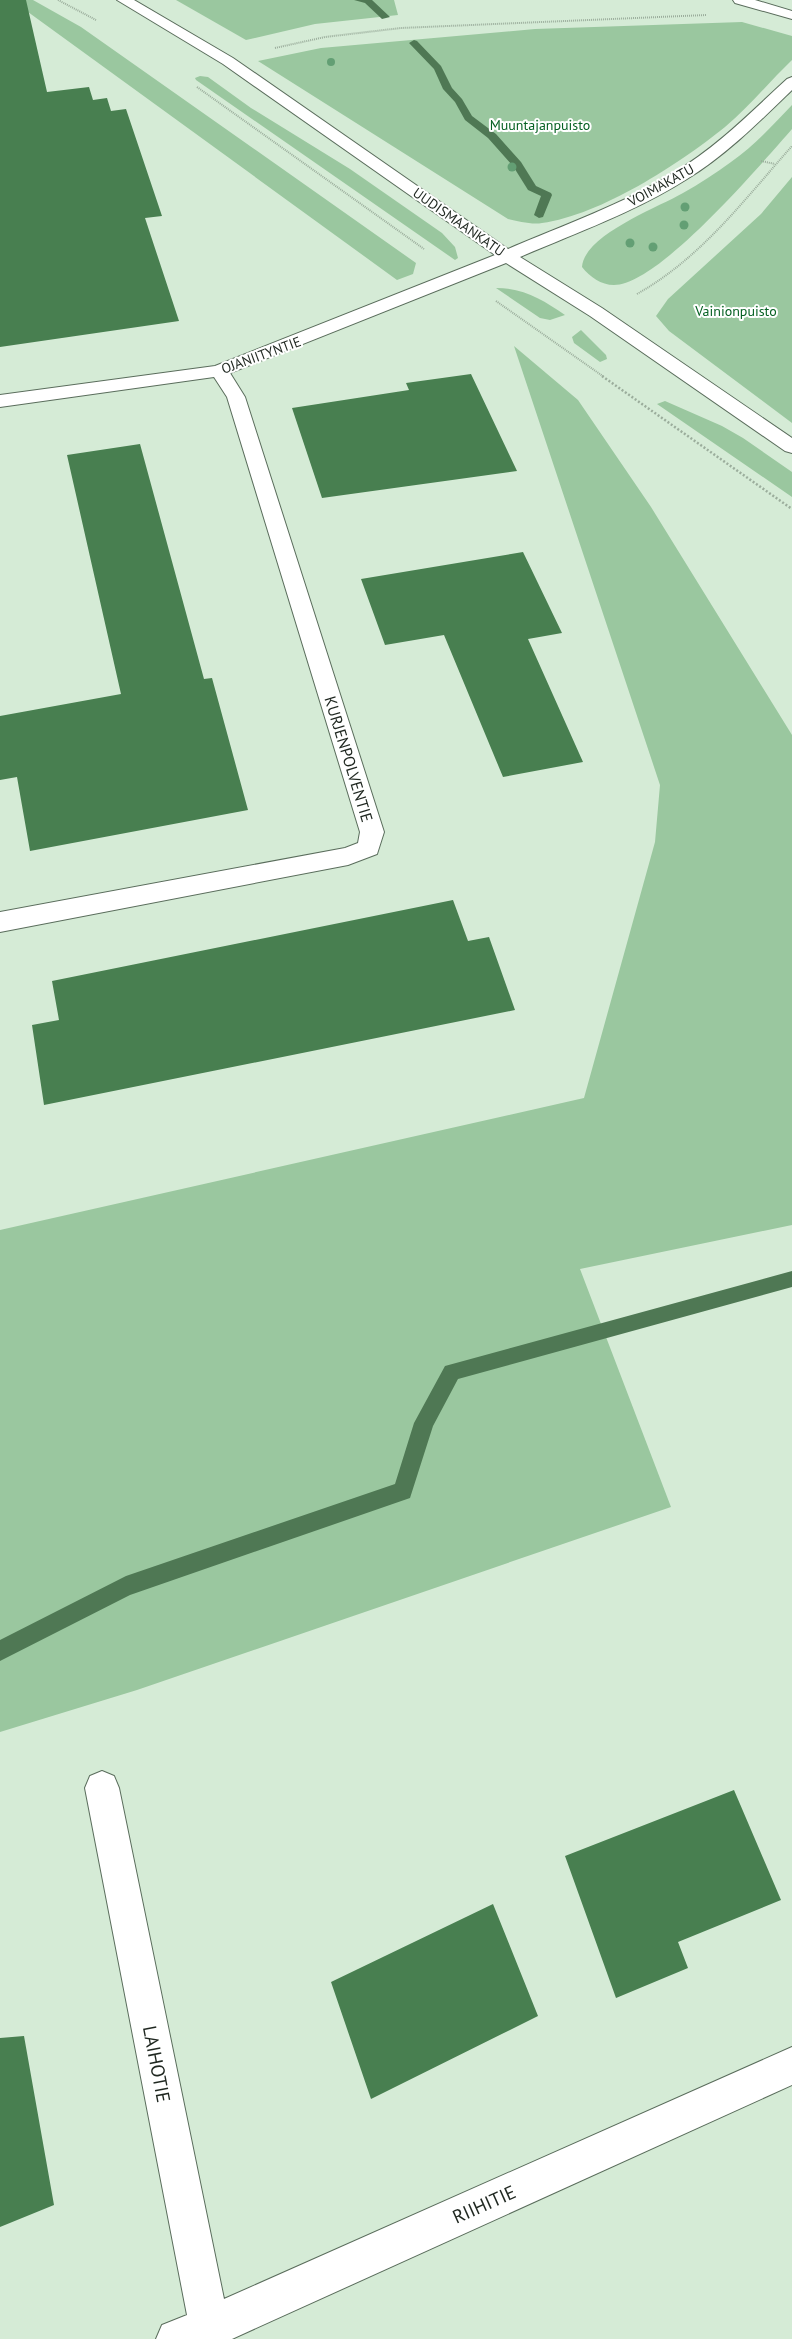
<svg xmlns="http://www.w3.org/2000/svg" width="792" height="2339" font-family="'PT Sans',sans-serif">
<rect width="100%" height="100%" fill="#d5ebd6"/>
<path fill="#9ac79f" d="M0,0H33L81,27L416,263L413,274L397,280L28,12Z
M176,0H394L398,15L315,24L246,40Z
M742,22L792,36V60C770,81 749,107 725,127C679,164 601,215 542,223C532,225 518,221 508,219L258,61L321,48L535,29Z
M200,76L208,77L251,108L350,169L442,233L455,247L458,258L455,260L196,80L195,78Z
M792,105V129C761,164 659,285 614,285C601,285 590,277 582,267C584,235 657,208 683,193C699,184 716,173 731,162C754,146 773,125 792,105Z
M792,177V423L669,331L656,316L668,299L761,214Z
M496,288C524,288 543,300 565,315L550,320L540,318Z
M581,330L606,355L607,359L600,362L574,343L572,337Z
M514,346L578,400L651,507L792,735V1225L580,1269L671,1507L137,1690L0,1732V1230L584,1098L655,842L660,785Z
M665,401L722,426L743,438L792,472V497L657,404Z"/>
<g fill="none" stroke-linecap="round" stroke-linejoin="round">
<path fill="#4f7854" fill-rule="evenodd" d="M354,0H372L390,17L382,19L365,3Z
M414,40L417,41L441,66L452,88L462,99L472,116L496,134L521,162L536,186L551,193L552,195L543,217L539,218L534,215L541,196L528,190L513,166L488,138L465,120L455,102L443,89L434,69L409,43Z
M792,1271V1287L458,1379L433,1426L410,1498L130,1595L0,1661V1640L126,1576L395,1484L414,1423L445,1366Z"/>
</g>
<path fill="#487f50" d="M0,0H26L47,92L89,87L93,100L107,98L111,111L126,109L162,216L145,218L179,321L0,347Z
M471,374L517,471L322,498L292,408L409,390L406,383Z
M140,444L204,679L212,678L248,810L30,851L17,777L0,780V716L121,694L67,455Z
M523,552L562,633L528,639L583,762L503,777L444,635L385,645L361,579Z
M453,900L468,941L489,937L515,1010L44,1105L32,1025L59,1020L52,981Z
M734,1790L781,1900L678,1942L688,1968L616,1998L565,1856Z
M493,1904L538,2016L371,2099L331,1982Z
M24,2036L54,2205L0,2227V2038Z"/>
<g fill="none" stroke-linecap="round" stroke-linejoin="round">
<defs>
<path id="minor" d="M117,0H134L233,58L508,249C564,225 624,204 675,172C717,147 751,112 787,79L792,77V90C759,122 726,155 687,179C635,212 576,233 520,257L602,308L792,438V453L785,451L590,316L506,263L230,373L245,397L384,832L377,854L348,865L0,932V912L345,848L358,843L360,832L227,397L214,377L0,407V395L215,366L495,255L223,64Z
M733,0H755L792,11V19L735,3Z
M102,1771L114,1776L119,1788L224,2299L792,2047V2085L232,2339H156L162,2325L187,2315L85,1788L90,1776Z"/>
</defs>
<use href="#minor" stroke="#5a6d5c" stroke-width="2"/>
<path stroke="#9bad9c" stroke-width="2" stroke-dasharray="1 1" stroke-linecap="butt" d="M58,0L96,20
M275,48L325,37L401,28L706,15
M197,87L424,249
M761,161L775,164
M637,294C701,258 744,200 792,146
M496,301L604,377"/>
<path stroke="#9bad9c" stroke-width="2.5" stroke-dasharray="2 2" stroke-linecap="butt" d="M602,376L792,509"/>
<use href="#minor" fill="#fff" fill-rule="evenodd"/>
</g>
<g fill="#639f74">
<circle cx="331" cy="62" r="4"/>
<circle cx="512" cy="167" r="4.5"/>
<circle cx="685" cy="207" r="4.5"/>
<circle cx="684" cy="225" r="4.5"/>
<circle cx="630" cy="243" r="4.5"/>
<circle cx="653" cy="247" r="4.5"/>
</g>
<g text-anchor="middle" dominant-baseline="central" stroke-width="4" stroke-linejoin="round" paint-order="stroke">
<g font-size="14" fill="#066123" stroke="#fff">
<text x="540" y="125">Muuntajanpuisto</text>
<text x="736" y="311">Vainionpuisto</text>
</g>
<g font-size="14" fill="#1f2720" stroke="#fff">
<text transform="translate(661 185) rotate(-29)">VOIMAKATU</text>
<text transform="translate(459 222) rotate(35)">UUDISMAANKATU</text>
<text transform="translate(261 355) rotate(-20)">OJANIITYNTIE</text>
</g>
<g font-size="16" fill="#1f2720" stroke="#fff">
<text transform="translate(349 759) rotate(73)">KURJENPOLVENTIE</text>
</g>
<g font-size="19" fill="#1f2720" stroke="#fff">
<text transform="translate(157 2064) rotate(79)">LAIHOTIE</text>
<text transform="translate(484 2204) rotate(-24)">RIIHITIE</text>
</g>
</g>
</svg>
